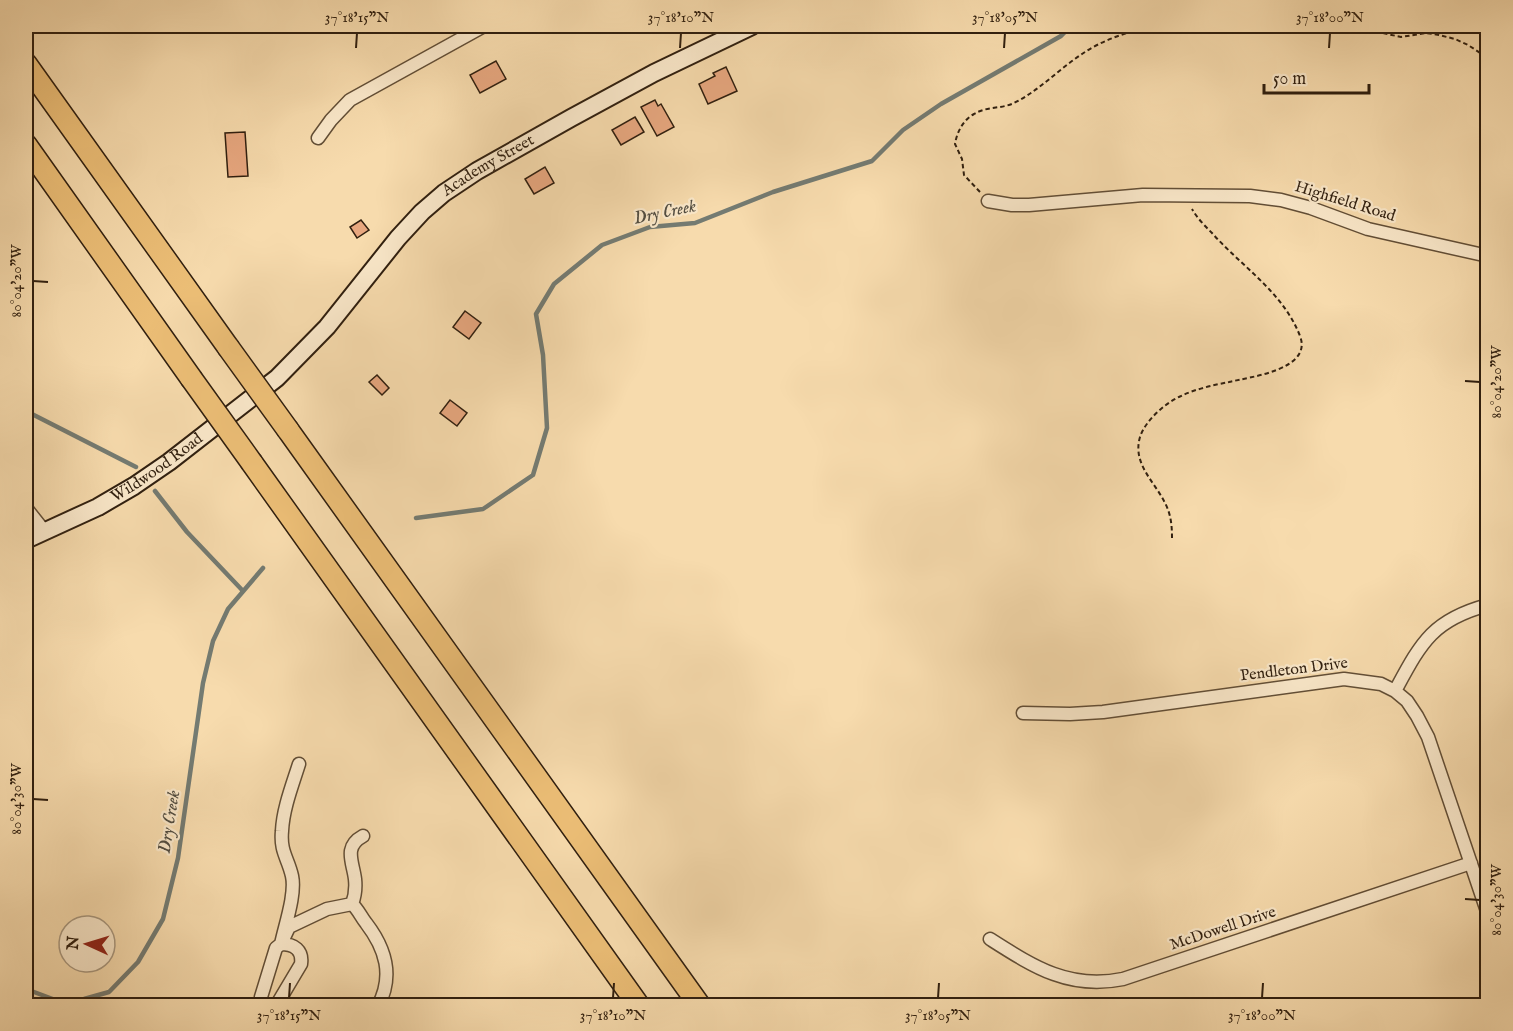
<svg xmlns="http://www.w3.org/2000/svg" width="1513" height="1031" font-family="'IM FELL English',serif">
<rect width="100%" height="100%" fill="#f7dbad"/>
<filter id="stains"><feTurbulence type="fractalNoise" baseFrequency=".00333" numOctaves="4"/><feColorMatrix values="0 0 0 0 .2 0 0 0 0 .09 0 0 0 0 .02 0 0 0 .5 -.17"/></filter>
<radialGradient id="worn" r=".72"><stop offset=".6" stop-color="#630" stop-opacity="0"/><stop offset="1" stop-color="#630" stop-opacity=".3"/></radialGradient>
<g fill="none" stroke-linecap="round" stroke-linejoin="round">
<path stroke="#747b72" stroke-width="4.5" d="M26,411L136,467
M155,491L187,532L243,591
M416,518L483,509L533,475L547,428L543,355L536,314L554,284L602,245L650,227L695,223L773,192L872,161L903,130L941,104L1061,36L1071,26
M26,989L58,1001L84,999L109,992L138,962L163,919L178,858L203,683L213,641L228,609L263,568"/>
</g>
<path fill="#e7a77f" stroke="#301f0f" stroke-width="1.5" d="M496,61L506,79L480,93L470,75Z
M726,67L737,91L708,104L699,84L715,76L713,73Z
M655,100L658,106L661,104L674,127L657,136L641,107Z
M635,117L644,132L621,145L612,130Z
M245,132L248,176L228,177L225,133Z
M545,167L554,183L534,194L525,179Z
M361,220L369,230L357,238L350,227Z
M465,311L481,323L469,339L453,327Z
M377,375L389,388L382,395L369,382Z
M450,400L467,413L457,426L440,413Z"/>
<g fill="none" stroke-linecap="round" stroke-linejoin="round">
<defs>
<path id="street" d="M318,138L331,120L350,100L484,26
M988,201L1012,205H1029L1143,195L1250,196L1281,200L1311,208L1368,229L1488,256
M26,508L45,532
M1395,691C1421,643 1432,620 1488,605
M1023,713L1070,714L1103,712L1344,679L1381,684L1395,691L1407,701L1417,716L1428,737L1488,914
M363,836C343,847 353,862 355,879C356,888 355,896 352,904C358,909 361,917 366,923C386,949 394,976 378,1006
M990,939C1034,967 1069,990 1123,979L1471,863
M260,1006L261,997L276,948L281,944C285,925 296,894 292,876C288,858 280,852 282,831C283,809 292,786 299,764
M276,1006L301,964C303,950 294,944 281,944L289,927L327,909L352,904"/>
<g id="secondary">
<path id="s1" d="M26,540L98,507L134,486L169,462L277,378L327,327L398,238L422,212L444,193L477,171L571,118L654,73L752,26"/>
</g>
<path id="highway" d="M26,64L228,347
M26,145L191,378
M288,430L700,1006
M252,463L639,1006"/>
</defs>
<use href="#street" stroke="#624e36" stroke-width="15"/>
<use href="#secondary" stroke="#301f0f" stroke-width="20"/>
<use href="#highway" stroke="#301f0f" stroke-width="24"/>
<path stroke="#301f0f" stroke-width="2" stroke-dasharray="4.5 3" stroke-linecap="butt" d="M1286,26L1364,29L1401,37L1426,33L1439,35L1455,39L1468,45L1488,58
M980,192L964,175L962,159L955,144C957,132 963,120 974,114C987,106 1002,109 1014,103C1040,90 1059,69 1082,54C1102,40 1128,32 1151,26
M1172,538C1172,526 1171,514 1165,503C1155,482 1132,464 1140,437C1145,421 1165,403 1181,396C1195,389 1214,385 1229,382C1249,377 1313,370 1300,336C1283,292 1242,267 1212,233C1205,226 1197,218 1192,209"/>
<use href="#street" stroke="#fae8ca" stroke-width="12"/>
<use href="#secondary" stroke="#fae8ca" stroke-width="16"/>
<use href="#highway" stroke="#ecbe76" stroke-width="21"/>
<defs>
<path id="highway-bridge" d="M228,347L288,430
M191,378L252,463"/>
</defs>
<use href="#highway-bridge" stroke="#301f0f" stroke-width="24" stroke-linecap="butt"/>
<use href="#highway-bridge" stroke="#ecbe76" stroke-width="21"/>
</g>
<path fill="none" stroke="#301f0f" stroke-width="2" d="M356,48L357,33M680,48L681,33M1004,48L1005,33M1329,48L1330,33M33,281L48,282M1465,381L1480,382M33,799L48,800M1465,899L1480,900M289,998L290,983M613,998L614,983M938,998L939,983M1262,998L1263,983"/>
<g text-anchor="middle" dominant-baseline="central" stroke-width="4.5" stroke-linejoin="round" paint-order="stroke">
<g font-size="16" fill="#301f0f" stroke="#fae8ca">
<text stroke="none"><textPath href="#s1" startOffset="602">Academy Street</textPath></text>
<text transform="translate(1345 202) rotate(17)">Highfield Road</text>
<text stroke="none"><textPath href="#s1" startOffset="150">Wildwood Road</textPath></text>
<text transform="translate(1294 670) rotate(-7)">Pendleton Drive</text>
<text transform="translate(1223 929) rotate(-18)">McDowell Drive</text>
</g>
<g font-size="18" font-style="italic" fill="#524d41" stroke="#fae8ca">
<text transform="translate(665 213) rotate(-12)">Dry Creek</text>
<text transform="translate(170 822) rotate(-81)">Dry Creek</text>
</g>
</g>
<rect width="1513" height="1031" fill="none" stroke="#f7dbad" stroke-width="66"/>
<g transform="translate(87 944) rotate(274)"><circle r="28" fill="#fae8ca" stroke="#a9987f" stroke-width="1.5"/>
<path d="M0-4.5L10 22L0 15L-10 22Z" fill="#8f2418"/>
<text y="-9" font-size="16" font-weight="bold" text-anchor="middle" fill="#301f0f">N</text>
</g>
<path d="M1264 84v9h105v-9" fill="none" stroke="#301f0f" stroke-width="3"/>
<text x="1273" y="84" font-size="18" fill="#301f0f" stroke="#fae8ca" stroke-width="4.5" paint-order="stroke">50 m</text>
<rect x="33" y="33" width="1447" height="965" fill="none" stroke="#301f0f" stroke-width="2"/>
<g font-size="15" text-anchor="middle" fill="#301f0f">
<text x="357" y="22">37°18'15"N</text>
<text x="681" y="22">37°18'10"N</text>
<text x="1005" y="22">37°18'05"N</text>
<text x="1330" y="22">37°18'00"N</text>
<text transform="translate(16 281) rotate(-90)" y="5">80°04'20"W</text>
<text transform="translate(1496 382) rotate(-90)" y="5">80°04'20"W</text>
<text transform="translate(16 799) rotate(-90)" y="5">80°04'30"W</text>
<text transform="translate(1496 900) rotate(-90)" y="5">80°04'30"W</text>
<text x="289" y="1020">37°18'15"N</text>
<text x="613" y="1020">37°18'10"N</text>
<text x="938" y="1020">37°18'05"N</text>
<text x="1262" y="1020">37°18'00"N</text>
</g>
<rect width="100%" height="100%" filter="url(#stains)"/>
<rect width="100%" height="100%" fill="url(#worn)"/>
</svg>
